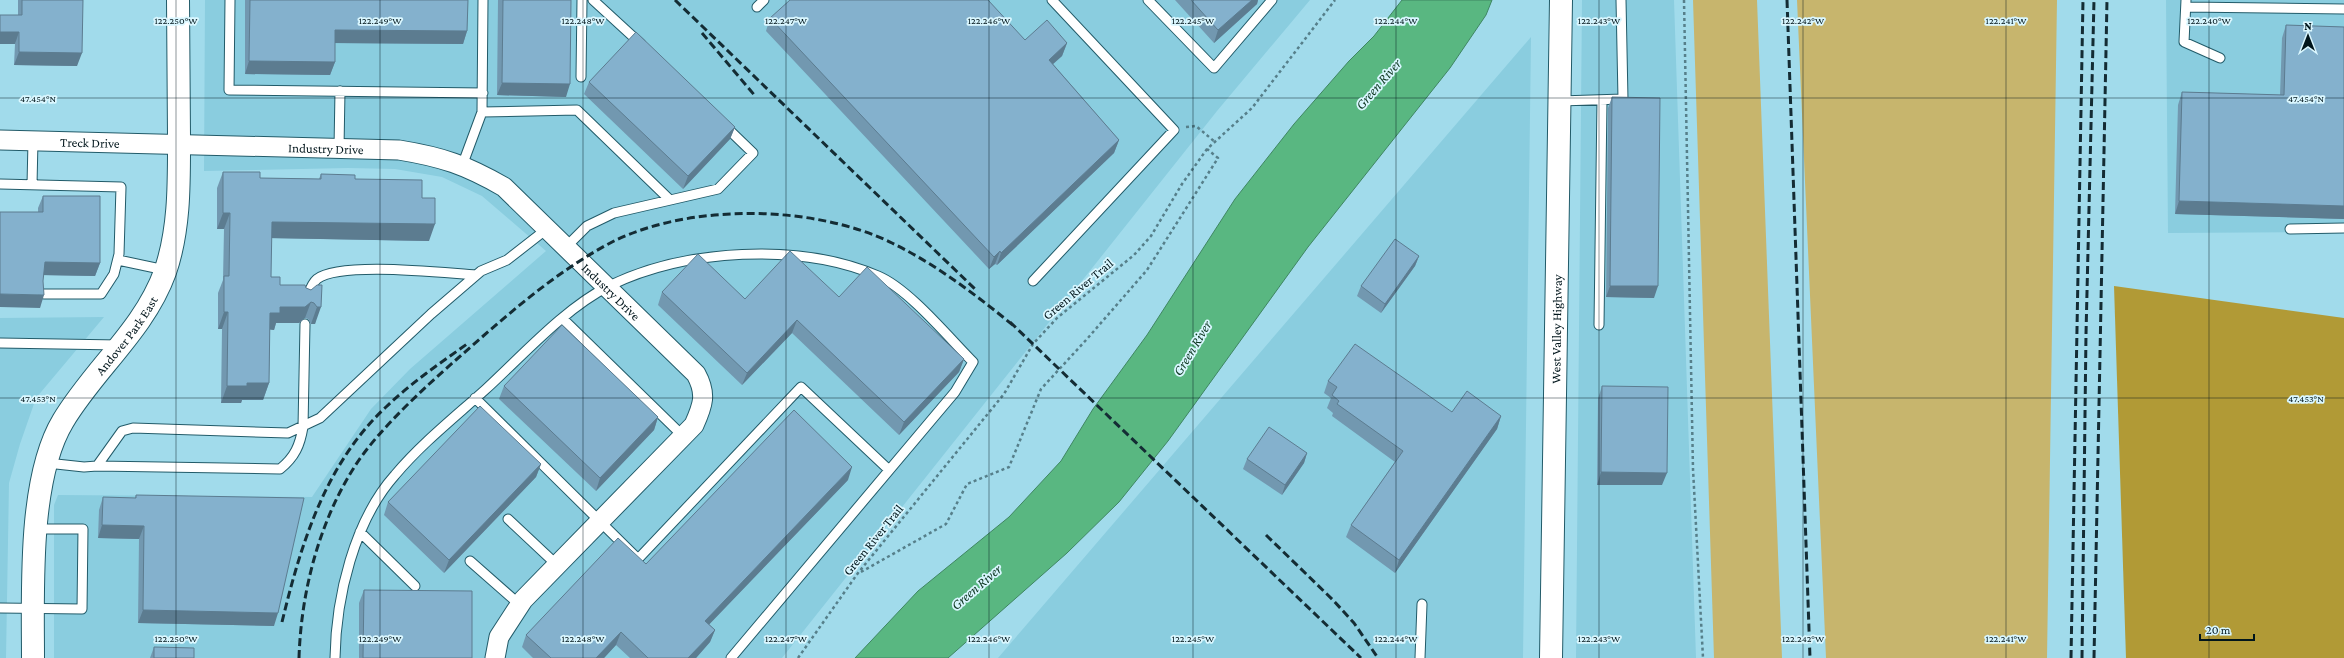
<svg xmlns="http://www.w3.org/2000/svg" width="2344" height="658" font-family="'Crimson Pro',serif">
<rect width="100%" height="100%" fill="#a1dbeb"/>
<path fill="#8acddf" d="M205,0H1310L1217,111L782,658H54V505L58,495L312,497L371,409L410,369L546,251L482,196L442,177L395,169L348,168L204,171Z
M1582,0H1674L1696,658H1576Z
M2166,0H2344V232L2168,233Z
M1531,37L1523,658H998Z
M104,317L36,398L20,444L9,483L6,658H0V318Z"/>
<path fill="#c7b56d" d="M1693,0H1757L1782,658H1714Z
M1797,0H2057L2047,658H1826Z"/>
<path fill="#b19a36" d="M2114,286L2344,318V658H2126Z"/>
<path fill="#59b781" stroke="#3f8662" d="M1402,0H1492L1486,15L1450,68L1308,247L1168,441L1119,502L1067,553L948,658H855L918,591L1009,517L1061,461L1093,409L1147,335L1235,199L1294,124L1349,61L1374,36Z"/>
<g fill="none" stroke-linecap="round" stroke-linejoin="round">
<defs>
<path id="service" d="M230,0L229,90L483,93
M593,0L641,44
M1148,0L1214,68L1272,0
M2186,0L2184,42L2220,58
M757,7L764,0
M2186,7L2344,9
M581,77L582,0
M1560,101L1623,99L1621,0
M482,112L577,110L670,200
M339,148L340,91
M462,166L482,112L483,0
M0,184L121,187L119,254L114,274L101,294H44
M32,185L33,141
M2290,229L2344,228
M567,246L587,226L614,213L718,189L753,153L724,125
M118,260L165,270
M1033,281L1174,130L1052,0
M306,300C309,293 311,284 317,279C340,261 444,273 476,275
M563,319L683,436
M1599,325L1602,100
M0,343L119,345
M475,398L638,559L801,387L889,470
M47,463L84,467L97,466L122,431L133,428L288,433L320,418L431,314L481,271L507,260L548,228
M97,466L280,469C295,457 300,445 303,427L305,324
M508,519L557,565
M360,532L415,586
M470,561L520,605
M0,608L82,609L83,529H36
M335,658C336,597 354,521 395,475C422,443 455,417 486,389C522,356 565,308 609,286C685,249 799,242 878,276C909,289 949,338 973,362L955,392L731,658
M1420,658L1422,604"/>
<g id="minor">
<path id="s1" d="M0,140L399,150C442,157 466,165 504,187L696,374C707,394 703,405 694,425L523,600L499,637L495,658"/>
</g>
<g id="tertiary">
<path id="s2" d="M33,658C33,591 28,479 63,421C94,369 144,330 165,272C180,229 179,181 179,137C179,91 178,46 178,0"/>
</g>
<g id="primary">
<path id="s3" d="M1551,658L1561,0"/>
</g>
</defs>
<use href="#service" stroke="#225b69" stroke-width="11"/>
<use href="#minor" stroke="#225b69" stroke-width="21"/>
<use href="#tertiary" stroke="#225b69" stroke-width="24"/>
<use href="#primary" stroke="#225b69" stroke-width="24"/>
<path stroke="#567f8a" stroke-width="2.5" stroke-dasharray="3 3" stroke-linecap="butt" d="M1684,0L1693,469L1703,658
M1186,127L1196,126L1215,142
M861,572L946,524L967,484L1009,467L1041,389L1087,339L1147,270L1218,158L1207,149
M798,658L858,573L1004,394L1033,344L1057,318L1134,255L1151,236L1182,184L1207,149L1252,108L1335,0"/>
<use href="#service" stroke="#fff" stroke-width="9"/>
<use href="#minor" stroke="#fff" stroke-width="19"/>
<use href="#tertiary" stroke="#fff" stroke-width="22"/>
<use href="#primary" stroke="#fff" stroke-width="22"/>
<path stroke="#142c34" stroke-width="3" stroke-dasharray="8 4" stroke-linecap="butt" d="M675,0L975,289
M1787,0L1810,658
M702,33L756,97
M1010,322L1361,658
M1266,535L1333,600L1354,623L1378,658
M282,622C301,544 325,464 386,407C411,383 439,364 467,344
M299,658C301,592 319,522 355,466C378,430 424,388 457,359C506,316 556,271 614,241C692,203 815,205 892,243C937,265 976,295 1014,326
M2071,658L2083,0
M2082,658L2086,334L2094,0
M2094,658L2107,0"/>
</g>
<path fill="#7298b0" d="M18,0H83L77,66L14,65L15,44L18,15Z
M245,0H468L467,31L463,44L335,43V62L330,75L245,74Z
M498,0H571L566,97L497,95Z
M1175,0H1258L1257,4L1214,43Z
M770,18L1025,40L1067,43L1062,56L1053,64L1119,140L1114,153L997,265L995,264L989,269L766,31Z
M2286,25L2344,27V219L2175,214L2178,105L2182,92L2280,95L2282,38Z
M589,82L735,127L730,139L683,189L584,94Z
M1612,97L1654,298L1606,297L1608,108Z
M223,172L260,178L319,179L321,174L355,179L422,198L429,241L271,238V277L280,285L306,288L311,290L322,285L315,324H311L308,319L305,318L299,323H276L274,330L270,329L269,383L263,400H242L241,403H221L222,329H218V293L223,280L224,229H217V188Z
M43,196L100,263L95,276L43,275L40,308L38,208Z
M1419,256L1415,266L1381,313L1357,296L1361,286Z
M662,292L745,299L839,297L964,359L959,372L899,435L792,333L742,385L658,305Z
M1328,381L1452,412L1501,416L1497,429L1395,573L1346,537L1351,525L1395,462L1332,416L1333,413L1327,408L1331,398L1324,393Z
M504,386L658,417L654,430L596,491L499,399Z
M1602,386L1662,485H1597L1598,399Z
M1307,453L1304,463L1282,495L1243,469L1247,459Z
M541,464L536,477L444,573L384,515L388,502Z
M848,480L709,624L715,630L710,642L696,658H630L616,645L604,658H533L522,647L526,635L646,564Z
M136,495L274,626L138,623L139,539L98,538L99,510L103,497L135,498Z
M364,590L472,658H359V603Z
M154,647L194,658H150Z"/>
<path fill="#5c7c90" d="M1252,0H1258L1257,4L1214,43L1218,30Z
M335,30L467,31L463,44L330,43Z
M0,32H19L15,44H0Z
M1067,43L1062,56L1044,72L1049,60Z
M19,52L82,53L77,66L14,65Z
M249,61L335,62L330,75L245,74Z
M502,83L570,84L566,97L497,95Z
M735,127L730,139L683,189L688,176Z
M1119,140L1114,153L997,265L1001,253Z
M2179,201L2344,206V219L2175,214Z
M223,213H230L224,229H217Z
M272,222L435,224L429,241L266,238Z
M1000,251L995,264L989,269L994,257Z
M1419,256L1415,266L1381,313L1385,304Z
M45,262L100,263L95,276L40,275Z
M1610,286H1658L1654,298L1606,297Z
M0,294L44,295L40,308L0,307Z
M311,302L305,318L299,323H276L274,330L264,329L270,313L280,307Z
M317,307H321L315,324H311Z
M224,312H228L222,329H218Z
M797,320L792,333L742,385L747,373Z
M964,359L959,372L899,435L904,422Z
M247,383H269L263,400H242L241,403H221L227,386Z
M1501,416L1497,429L1395,573L1399,560Z
M658,417L654,430L596,491L600,478Z
M1307,453L1304,463L1282,495L1285,485Z
M541,464L536,477L444,573L449,560Z
M852,467L848,480L701,633L705,621Z
M1601,472L1667,473L1662,485H1597Z
M102,525L144,526L139,539L98,538Z
M143,610L278,613L274,626L138,623Z
M715,630L710,642L696,658H688Z
M621,632L616,645L604,658H596Z"/>
<path fill="#84b1cd" stroke="#5c7c90" d="M22,0H83L82,53L19,52V32H0V15H22Z
M250,0H468L467,31L335,30V62L249,61Z
M503,0H571L570,84L502,83Z
M790,0H988L1025,40L1047,20L1067,43L1049,60L1119,140L1001,253L1000,251L994,257L770,18Z
M1191,0H1252L1218,30Z
M2286,25L2344,27V206L2179,201L2182,92L2284,95Z
M636,32L735,127L688,176L589,82Z
M1612,97L1660,98L1658,286H1610Z
M223,172H260V178L321,179V174L355,175V179L422,180V198H435V224L272,222L271,277H280V285H305L306,288L311,290L317,285H322L321,307H317L314,303L311,302L305,307H280V313H270L269,383H247V386H227L228,312H224V276H229L230,213H223Z
M43,196H100V263L45,262L43,281L44,295L0,294V212H43Z
M1395,239L1419,256L1385,304L1361,286Z
M790,251L839,297L867,267L964,359L904,422L797,320L747,373L662,292L698,254L745,299Z
M562,325L658,417L600,478L504,386Z
M1355,344L1452,412L1467,391L1501,416L1399,560L1351,525L1403,451L1337,404L1339,401L1332,395L1337,387L1328,381Z
M1602,386L1668,387L1667,473L1601,472Z
M480,406L541,464L449,560L388,502Z
M794,410L852,467L705,621L715,630L688,658H648L621,632L596,658H551L526,635L618,538L646,564Z
M1269,427L1307,453L1285,485L1247,459Z
M136,495L304,498L278,613L143,610L144,526L102,525L103,497L136,498Z
M364,590L472,591V658H363Z
M154,647L194,648V658H154Z"/>
<path fill="none" stroke="#01151b" stroke-width="1" stroke-opacity="0.45" d="M176,0V658M380,0V658M583,0V658M786,0V658M989,0V658M1193,0V658M1396,0V658M1599,0V658M1803,0V658M2006,0V658M2209,0V658M0,98H2344M0,398H2344"/>
<g text-anchor="middle" dominant-baseline="central" stroke-width="3.5" stroke-linejoin="round" paint-order="stroke">
<g font-size="13" fill="#01151b" stroke="#daf7ff">
<text stroke="none"><textPath href="#s1" startOffset="90">Treck Drive</textPath></text>
<text stroke="none"><textPath href="#s1" startOffset="326">Industry Drive</textPath></text>
<text transform="translate(1078 289) rotate(-40)">Green River Trail</text>
<text stroke="none"><textPath href="#s1" startOffset="661">Industry Drive</textPath></text>
<text stroke="none"><textPath href="#s3" startOffset="329">West Valley Highway</textPath></text>
<text stroke="none"><textPath href="#s2" startOffset="348">Andover Park East</textPath></text>
<text transform="translate(873 540) rotate(-51)">Green River Trail</text>
</g>
<g font-size="14" font-style="italic" fill="#0e3721" stroke="#daf7ff">
<text transform="translate(1378 84) rotate(-49)">Green River</text>
<text transform="translate(1192 348) rotate(-59)">Green River</text>
<text transform="translate(976 587) rotate(-41)">Green River</text>
</g>
</g>
<g font-size="10" text-anchor="middle" fill="#01151b" stroke="#daf7ff" stroke-width="3.5" stroke-linejoin="round" paint-order="stroke">
<text x="176" y="24">122.250°W</text>
<text x="380" y="24">122.249°W</text>
<text x="583" y="24">122.248°W</text>
<text x="786" y="24">122.247°W</text>
<text x="989" y="24">122.246°W</text>
<text x="1193" y="24">122.245°W</text>
<text x="1396" y="24">122.244°W</text>
<text x="1599" y="24">122.243°W</text>
<text x="1803" y="24">122.242°W</text>
<text x="2006" y="24">122.241°W</text>
<text x="2209" y="24">122.240°W</text>
<text x="38" y="102">47.454°N</text>
<text x="2306" y="102">47.454°N</text>
<text x="38" y="402">47.453°N</text>
<text x="2306" y="402">47.453°N</text>
<text x="176" y="642">122.250°W</text>
<text x="380" y="642">122.249°W</text>
<text x="583" y="642">122.248°W</text>
<text x="786" y="642">122.247°W</text>
<text x="989" y="642">122.246°W</text>
<text x="1193" y="642">122.245°W</text>
<text x="1396" y="642">122.244°W</text>
<text x="1599" y="642">122.243°W</text>
<text x="1803" y="642">122.242°W</text>
<text x="2006" y="642">122.241°W</text>
</g>
<g transform="translate(2308 36)" stroke="#daf7ff" stroke-width="3" paint-order="stroke">
<path d="M0-3L7 15L0 10L-7 15Z" fill="#01151b"/>
<text y="-6" font-size="11" font-weight="bold" text-anchor="middle" fill="#01151b">N</text>
</g>
<path d="M2200 634v6h54v-6" fill="none" stroke="#01151b" stroke-width="2"/>
<text x="2206" y="634" font-size="12" fill="#01151b" stroke="#daf7ff" stroke-width="3" paint-order="stroke">20 m</text>
</svg>
